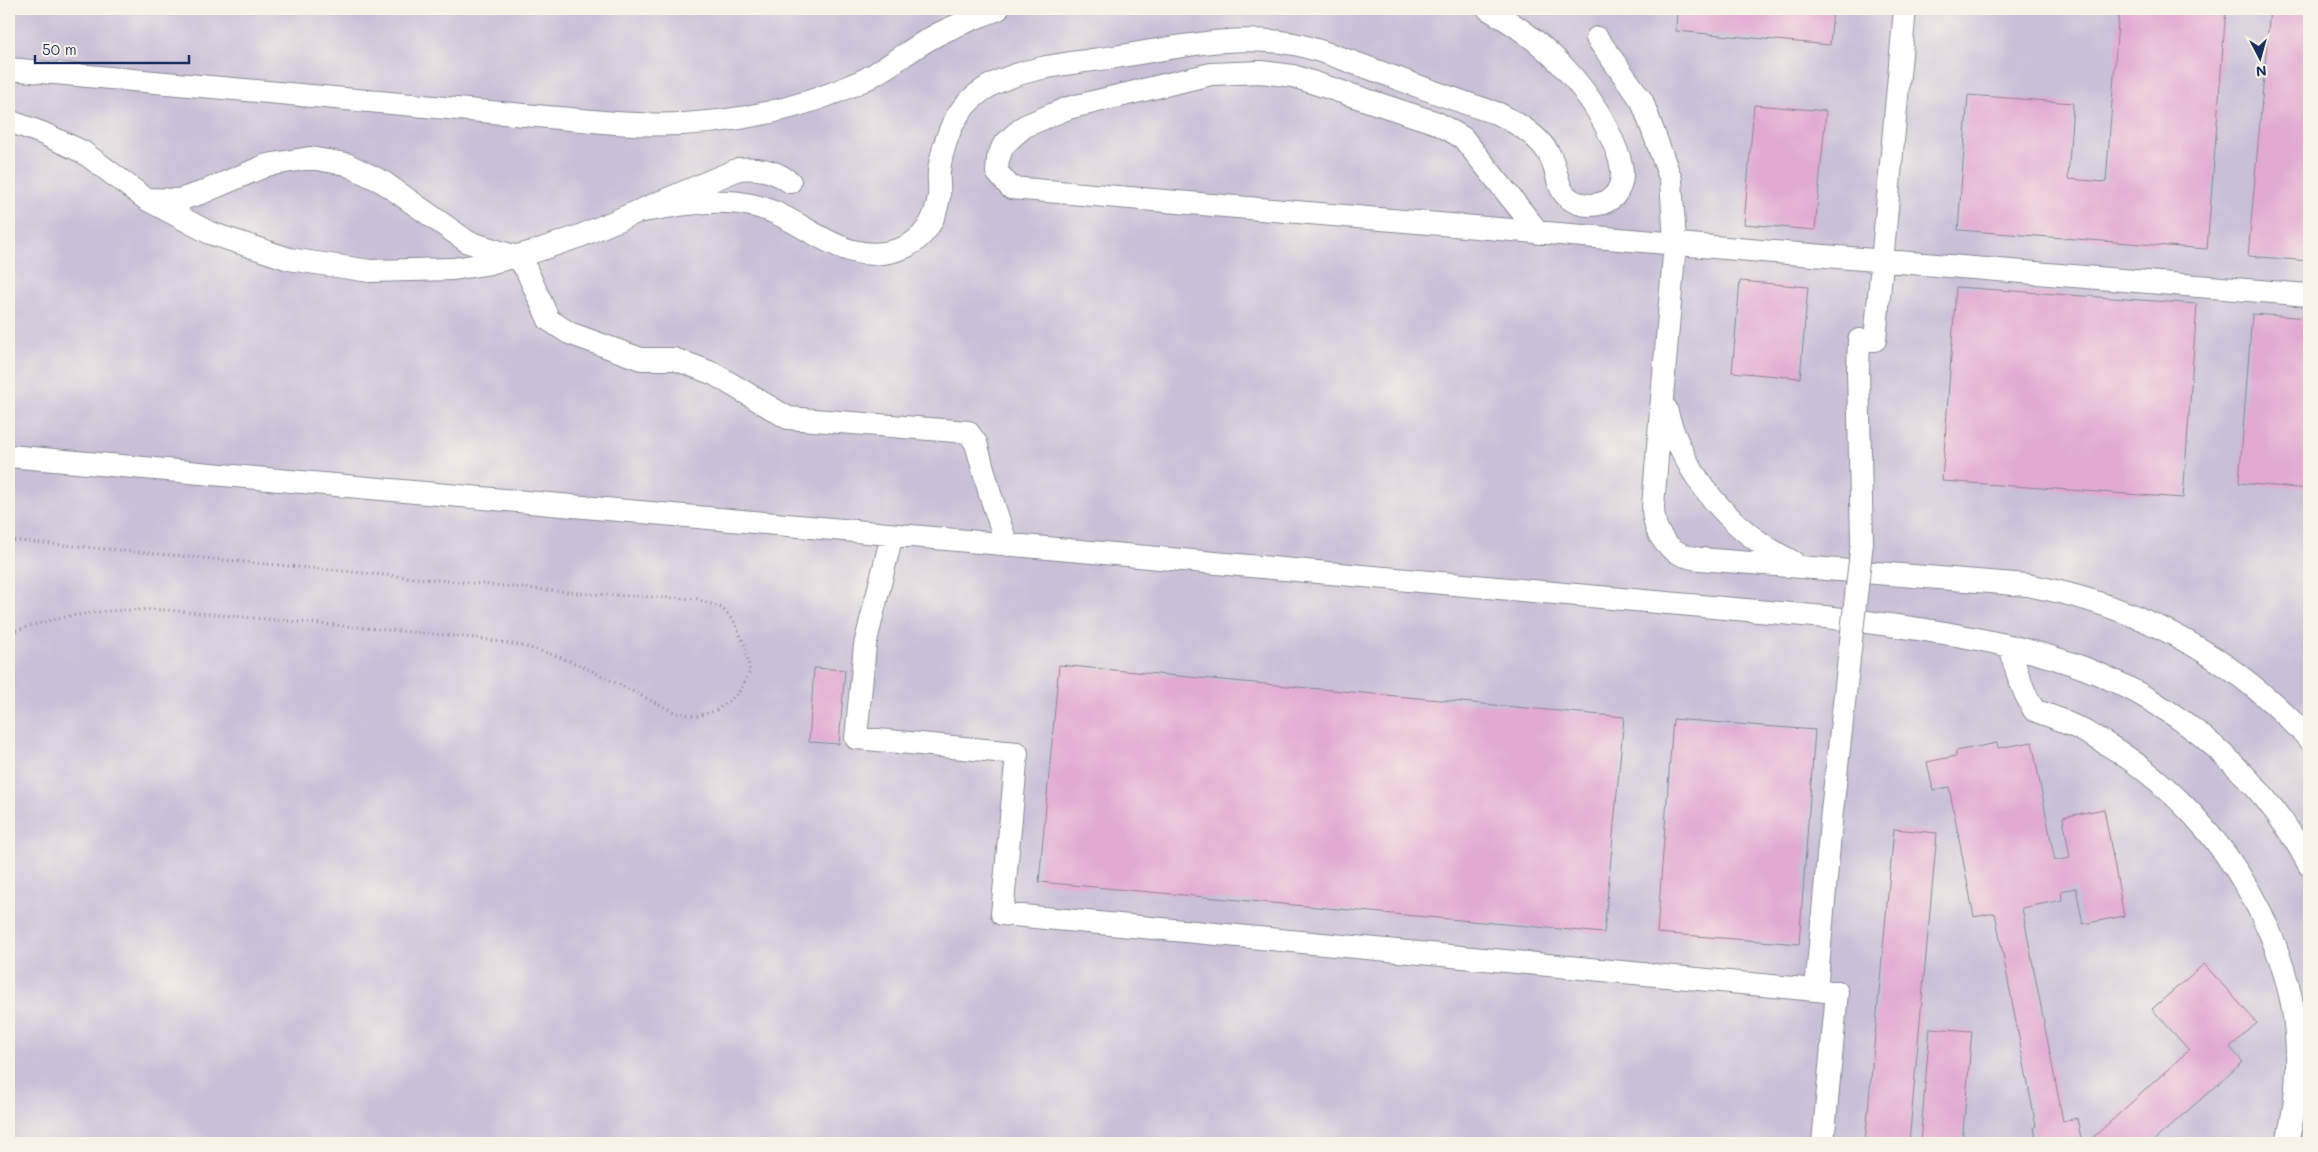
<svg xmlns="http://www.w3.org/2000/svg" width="2318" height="1152" font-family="Mali,sans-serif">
<rect width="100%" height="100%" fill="#f7f3e8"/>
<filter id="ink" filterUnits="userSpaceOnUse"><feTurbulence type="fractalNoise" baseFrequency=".02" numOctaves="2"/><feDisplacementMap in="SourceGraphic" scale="10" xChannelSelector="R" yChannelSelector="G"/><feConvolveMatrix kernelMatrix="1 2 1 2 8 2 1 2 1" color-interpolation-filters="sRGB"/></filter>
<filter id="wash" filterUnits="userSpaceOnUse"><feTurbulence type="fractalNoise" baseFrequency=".0096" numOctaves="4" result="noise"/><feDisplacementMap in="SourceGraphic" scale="20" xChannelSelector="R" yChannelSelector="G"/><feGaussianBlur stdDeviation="1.12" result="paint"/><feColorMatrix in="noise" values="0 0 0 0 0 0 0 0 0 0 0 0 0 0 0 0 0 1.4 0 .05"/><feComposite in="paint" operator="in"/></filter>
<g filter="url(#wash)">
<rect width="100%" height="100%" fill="#f5e4cf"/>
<path fill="#c9bfd7" d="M9,9H2309V1143H9Z"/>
<g id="blocks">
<path fill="#e2aad1" d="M1677,9H1833L1830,45L1676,31Z
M2119,9H2226L2207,249L1958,230L1968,95L2073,103L2068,179L2106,182Z
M2270,9H2309V261L2248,256Z
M1754,105L1826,111L1815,230L1744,224Z
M1740,281L1808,287L1800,378L1732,372Z
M1956,287L2197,304L2183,498L1942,481Z
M2252,314L2309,318V489L2239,483Z
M1059,665L1624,717L1604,933L1039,882Z
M814,668L845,670L839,744L809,742Z
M1673,719L1815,730L1799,944L1657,933Z
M2032,742L2055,861L2070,858L2063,817L2104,809L2124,916L2083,924L2076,888L2061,891L2062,900L2022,908L2063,1121L2077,1118L2082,1143H2037L2034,1127L2036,1126L1995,913L1974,917L1949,787L1933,790L1927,762L1956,756V751L1997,743L1998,748Z
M1894,829L1937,833L1909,1143H1865Z
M2204,964L2257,1023L2230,1047L2243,1062L2151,1143H2087L2189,1050L2152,1009Z
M1930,1028L1972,1031L1962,1143H1920Z"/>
</g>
</g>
<g filter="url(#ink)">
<use href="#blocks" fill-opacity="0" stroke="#888a96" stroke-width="1"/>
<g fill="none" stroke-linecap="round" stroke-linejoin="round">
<defs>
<path id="minor" d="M1597,38L1642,101L1671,180L1675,243L1653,506C1653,536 1670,556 1700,559L2027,585C2137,605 2233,656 2309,739
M9,69L615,123C700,129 785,117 864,80C888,68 908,51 931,38C952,26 976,18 998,9
M9,121L42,133L83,152L146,199L210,233L289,259L370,271L453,269L485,264L533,252L580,236L739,169C758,167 774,170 790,182
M146,199L179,200L201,193L267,165L310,158L346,164L383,182L468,242L517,257L526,269L549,320L569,333L641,359H674L691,365L714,374L788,418L968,432L976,443L990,494L1007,545
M637,212C674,206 713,197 751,205C805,216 841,270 900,249C924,241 936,219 939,196C940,187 938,179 939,171C941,154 948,132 956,118C964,104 978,92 993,84C1030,66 1074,63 1115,57C1174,48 1234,33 1294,44C1319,49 1342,59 1366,67C1410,83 1454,100 1499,114C1517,123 1538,135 1549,154C1560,172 1554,195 1578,203C1590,207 1605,205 1614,196C1628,180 1621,159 1613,142C1589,84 1542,39 1488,9
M1539,233L1463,138L1437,123L1293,76L1261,72L1211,74L1068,108L1025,126L1013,136L1003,146L998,159L997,172L1011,188C1444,225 1876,261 2309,295
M1858,371L1859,340H1875L1905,9
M1666,409C1684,476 1731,532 1793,562
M9,456L1825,617C1911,627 2002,638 2084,668C2178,704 2262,775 2309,865
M892,535L865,645L856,738L1017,753L1002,914L1837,992L1823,1143
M2011,648C2015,671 2022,690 2034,710C2154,750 2254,859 2287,982C2301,1034 2300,1091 2287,1143
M1816,990L1832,811"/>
</defs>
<use href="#minor" stroke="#888a96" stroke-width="24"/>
<path stroke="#888a96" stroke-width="3" stroke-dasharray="1 4" stroke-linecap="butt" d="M9,540L589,594L697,599L722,608L735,623L745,646L750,672L738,694L715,711L697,716L676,713L584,667L557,656L523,646L477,638L166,610C111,608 60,614 9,633"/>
<use href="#minor" stroke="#fff" stroke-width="22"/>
<defs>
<path id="minor-bridge" d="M1832,811L1862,542L1858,371"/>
</defs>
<use href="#minor-bridge" stroke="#888a96" stroke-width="24" stroke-linecap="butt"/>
<use href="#minor-bridge" stroke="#fff" stroke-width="22"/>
</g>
</g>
<rect width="2318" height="1152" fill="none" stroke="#f7f3e8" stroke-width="30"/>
<g transform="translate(2260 58) rotate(174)" stroke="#f7f3e8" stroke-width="4" paint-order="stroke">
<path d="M0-4L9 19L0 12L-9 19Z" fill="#1b2f5e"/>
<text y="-8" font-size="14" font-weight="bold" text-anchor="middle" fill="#1b2f5e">N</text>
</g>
<path d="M35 55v8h154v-8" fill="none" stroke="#1b2f5e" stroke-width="2.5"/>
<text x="42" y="55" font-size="15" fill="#1b2f5e" stroke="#f7f3e8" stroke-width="4" paint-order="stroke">50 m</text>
</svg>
